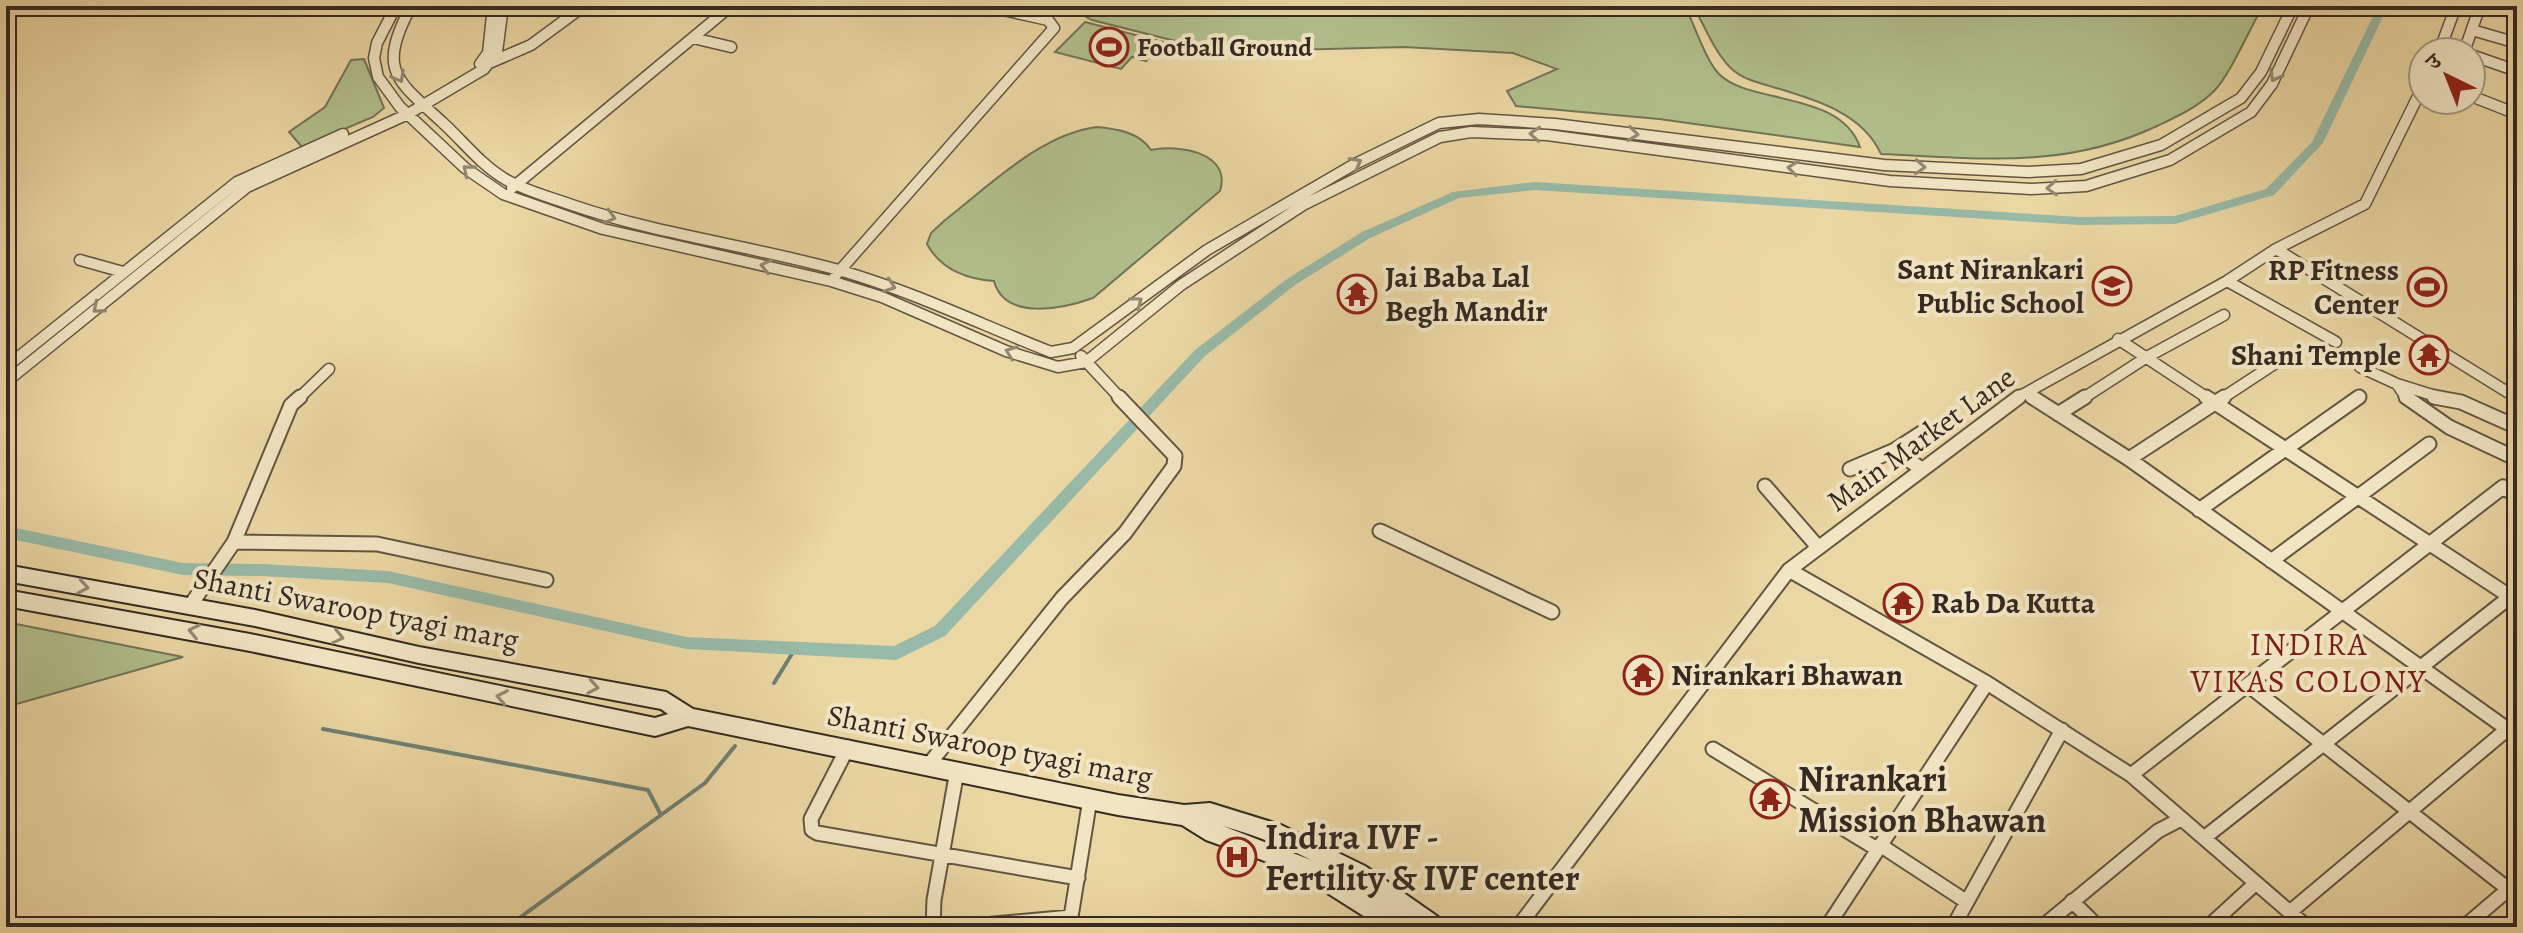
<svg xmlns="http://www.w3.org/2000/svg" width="2523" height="933" font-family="Alegreya,'Noto Serif Devanagari',serif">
<rect width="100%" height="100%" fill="#ebd7a4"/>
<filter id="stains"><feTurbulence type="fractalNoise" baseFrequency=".0025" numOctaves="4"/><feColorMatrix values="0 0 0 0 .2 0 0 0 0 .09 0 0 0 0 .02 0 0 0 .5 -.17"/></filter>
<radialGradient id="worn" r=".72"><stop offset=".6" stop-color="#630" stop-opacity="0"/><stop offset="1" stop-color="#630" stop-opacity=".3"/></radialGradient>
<path fill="#b1bf8b" stroke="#727456" stroke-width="2" d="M1078,6H1685C1694,24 1706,61 1719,74C1749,105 1840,90 1860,147L1659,119L1516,106L1507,91L1557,69L1513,53L1404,47L1219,52L1092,20L1074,10Z
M1693,6H2263C2250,28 2230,75 2214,91C2198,107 2178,116 2157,126C2064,170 1980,158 1881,154C1862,112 1813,99 1773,87C1759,83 1743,79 1733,70C1715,54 1705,26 1693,6Z
M1085,22L1163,42L1146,61L1132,57L1121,69L1055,52Z
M364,59L384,108L373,117L302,147L289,132L325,107L351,60Z
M1097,127C1117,129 1139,132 1151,150C1177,144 1232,152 1220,191L1093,298C1065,308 1005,322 994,281C966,279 941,270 927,244L931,233L944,221C988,187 1040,134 1097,127Z
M6,622L183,657L6,707Z"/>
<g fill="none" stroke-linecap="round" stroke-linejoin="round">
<path stroke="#708072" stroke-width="4" d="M774,683L795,649
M323,729L648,790L661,815
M507,927L705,783L735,746"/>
<path fill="#98baa8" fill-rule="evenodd" d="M2378,6H2388L2323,143L2274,195L2175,224L2079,225L1535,190L1459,198L1370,238L1295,285L1205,356L945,636L896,660L686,649L388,583L262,576L183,575L6,538V526L183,563L262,564L388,571L686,637L894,646L935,626L1195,350L1287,279L1362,232L1453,192L1535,182L2079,217L2175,216L2266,189L2312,142Z"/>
<defs>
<path id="minor-far1" d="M396,6L377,43L374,58L378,77L400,107L465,168L503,194L603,229L831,281L882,297L1006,351L1058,367L1086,362L1181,285L1303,205L1440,137L1471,132L1547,135L1890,181L2031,189L2086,186L2170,160L2251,112L2272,84L2309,6
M411,6C378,70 394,78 442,122C463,141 480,164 505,179C525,191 550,197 572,205C660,235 753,246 842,271C914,292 982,325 1051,352L1073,348L1207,250L1353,165L1439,123L1479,119L1555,124L1884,165L2028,172L2081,169L2161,145L2241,98L2261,72L2293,6
M1046,6L1059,9L1071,6
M2472,30L2517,43
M693,38L731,47
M2439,52L2456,6
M2464,52L2480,6
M2471,55L2517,71
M480,64L488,53L493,6
M487,64L531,45L584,6
M2471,96L2517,114
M512,188L731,6
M2276,249L2517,398
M80,260L123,272
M835,276L1054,28L1048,20L986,6
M2227,281L2336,342
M2118,339L2209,399
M1081,356L1121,399
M6,367L237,182L343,134
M2360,367L2397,384L2407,399
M6,382L247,187L408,114L484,69L497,52L503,6
M2397,384L2445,399
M2026,393L2035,399
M298,399L329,369
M2015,399L2227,281L2276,249L2365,204L2423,86
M2082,399L2147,357L2224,315
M2221,399L2288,355
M2356,399L2359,397"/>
<path id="minor" d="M300,397L291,405L234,542L377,544L546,580
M2032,397L2129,459L2517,736
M2206,397L2517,601
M2406,397L2449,427L2517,459
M2434,397L2461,402L2517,427
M2058,414L2085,397
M1895,450L1926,430
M2129,459L2224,397
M1850,469L1895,450L1920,468
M1765,486L1818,547
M2199,510L2359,397
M1380,531L1552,612
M2271,561L2429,444
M1789,570L1987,683L2131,775
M190,606L234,542
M2248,685L2517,896
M848,747L811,819L812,830L817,833L1078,878
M1713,749L1877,849
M930,763L1062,598L1125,533L1174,466L1175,456L1119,397
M2204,838L2515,593
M1880,845L1967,902
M2072,901L2098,927
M2290,912L2517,721
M933,927L934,900L957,771
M961,927L1071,917
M1077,927L1071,917L1090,799
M1518,927L1789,570L2019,397
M1827,927L1987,683
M1953,927L2062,730
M2042,927L2158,831L2181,819
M2208,927L2256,883
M2307,927L2131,775L2503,487L2517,496
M2464,927L2517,882"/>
<path id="secondary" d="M6,565L255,610L419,647L666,692L693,709L1118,795L1184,805L1210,803L1281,825L1365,866L1441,919L1445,927H1415L1410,923L1412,927H1381L1310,882L1262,860L1206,840L1182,825L1118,815L688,726L655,736L250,651L6,606V590L250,634L655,718L668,714L661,709L419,663L255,626L6,581ZM1223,826C1254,835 1283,846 1311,860Z"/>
</defs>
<use href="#minor-far1" stroke="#625542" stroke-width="13"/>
<use href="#minor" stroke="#625542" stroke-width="17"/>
<use href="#secondary" stroke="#342a21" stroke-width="4"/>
<use href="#minor-far1" stroke="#f2e5c4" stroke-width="10"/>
<use href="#minor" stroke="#f2e5c4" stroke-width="13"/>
<use href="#secondary" fill="#f2e5c4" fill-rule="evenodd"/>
</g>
<defs><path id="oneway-chevron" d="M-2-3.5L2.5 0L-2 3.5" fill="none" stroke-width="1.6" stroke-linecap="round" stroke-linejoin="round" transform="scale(2)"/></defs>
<g stroke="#938872">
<use href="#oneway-chevron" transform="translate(2275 76) rotate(118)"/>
<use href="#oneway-chevron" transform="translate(399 77) rotate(61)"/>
<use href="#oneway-chevron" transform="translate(1535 134) rotate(-176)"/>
<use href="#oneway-chevron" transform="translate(1633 134) rotate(7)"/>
<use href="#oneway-chevron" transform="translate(1356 163) rotate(-28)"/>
<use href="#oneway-chevron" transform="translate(1920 167) rotate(3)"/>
<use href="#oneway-chevron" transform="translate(1793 168) rotate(-172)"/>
<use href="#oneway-chevron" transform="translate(468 170) rotate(-140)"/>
<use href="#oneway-chevron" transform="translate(2052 188) rotate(177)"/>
<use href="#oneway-chevron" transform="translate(610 217) rotate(16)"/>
<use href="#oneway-chevron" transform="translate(766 266) rotate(-167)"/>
<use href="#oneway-chevron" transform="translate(890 286) rotate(19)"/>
<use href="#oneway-chevron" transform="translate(1137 302) rotate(-37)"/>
<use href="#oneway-chevron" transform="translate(98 308) rotate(140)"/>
<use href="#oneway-chevron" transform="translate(1011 352) rotate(-159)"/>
<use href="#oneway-chevron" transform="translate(83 587) rotate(10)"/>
<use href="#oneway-chevron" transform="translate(194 631) rotate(-167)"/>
<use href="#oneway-chevron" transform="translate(338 637) rotate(13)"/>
<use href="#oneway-chevron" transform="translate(593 687) rotate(10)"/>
<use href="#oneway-chevron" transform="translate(502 697) rotate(-169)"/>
</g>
<defs>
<symbol id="stadium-ring" viewBox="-11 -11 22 22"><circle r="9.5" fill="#f2e5c4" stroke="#8f2418" stroke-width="1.5"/><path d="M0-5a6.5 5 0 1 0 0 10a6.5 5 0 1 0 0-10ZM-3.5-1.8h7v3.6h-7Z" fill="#8f2418"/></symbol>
<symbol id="school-ring" viewBox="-11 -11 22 22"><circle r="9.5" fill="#f2e5c4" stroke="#8f2418" stroke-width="1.5"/><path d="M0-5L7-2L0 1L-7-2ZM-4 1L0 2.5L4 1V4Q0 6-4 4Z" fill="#8f2418"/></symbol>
<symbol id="temple-ring" viewBox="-11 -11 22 22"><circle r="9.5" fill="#f2e5c4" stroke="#8f2418" stroke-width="1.5"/><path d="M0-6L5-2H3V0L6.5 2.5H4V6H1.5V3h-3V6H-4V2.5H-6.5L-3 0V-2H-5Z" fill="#8f2418"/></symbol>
<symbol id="hospital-ring" viewBox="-11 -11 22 22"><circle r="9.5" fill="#f2e5c4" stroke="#8f2418" stroke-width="1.5"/><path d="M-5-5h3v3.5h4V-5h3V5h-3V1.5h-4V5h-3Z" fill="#8f2418"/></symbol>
</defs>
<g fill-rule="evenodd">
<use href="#stadium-ring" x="1087" y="25" width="44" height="44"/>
<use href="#school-ring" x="2090" y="264" width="44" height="44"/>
<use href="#stadium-ring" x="2405" y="265" width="44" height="44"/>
<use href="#temple-ring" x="1335" y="272" width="44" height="44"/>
<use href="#temple-ring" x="2407" y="333" width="44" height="44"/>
<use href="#temple-ring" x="1881" y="581" width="44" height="44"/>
<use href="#temple-ring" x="1621" y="653" width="44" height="44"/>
<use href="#temple-ring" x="1748" y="777" width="44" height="44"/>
<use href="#hospital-ring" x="1215" y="835" width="44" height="44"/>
</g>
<g text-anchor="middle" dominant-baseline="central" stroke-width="8" stroke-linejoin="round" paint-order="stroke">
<g font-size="26" font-weight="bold" fill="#342a21" stroke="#f2e5c4" text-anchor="start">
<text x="1137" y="47">Football Ground</text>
</g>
<g font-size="30" font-weight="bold" fill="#342a21" stroke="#f2e5c4" text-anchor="end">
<text x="2084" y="269">Sant Nirankari<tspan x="2084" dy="34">Public School</tspan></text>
<text x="2399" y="270">RP Fitness<tspan x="2399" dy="34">Center</tspan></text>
<text x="1385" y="277" text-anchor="start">Jai Baba Lal<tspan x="1385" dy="34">Begh Mandir</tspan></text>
<text x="2401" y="355">Shani Temple</text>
<text x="1931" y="603" text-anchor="start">Rab Da Kutta</text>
<text x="1671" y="675" text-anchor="start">Nirankari Bhawan</text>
</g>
<g font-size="30" fill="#342a21" stroke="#f2e5c4">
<text transform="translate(1921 439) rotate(-36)">Main Market Lane</text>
<text transform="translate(356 609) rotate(11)">Shanti Swaroop tyagi marg</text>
<text transform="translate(990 746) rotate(11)">Shanti Swaroop tyagi marg</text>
</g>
<g font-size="32" letter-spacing="2" fill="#7a1f14" stroke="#f2e5c4">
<text x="2309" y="644">INDIRA<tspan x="2309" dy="37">VIKAS COLONY</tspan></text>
</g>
<g font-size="36" font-weight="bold" fill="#342a21" stroke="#f2e5c4" text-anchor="start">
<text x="1798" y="778">Nirankari<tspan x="1798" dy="41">Mission Bhawan</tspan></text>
<text x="1265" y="836">Indira IVF -<tspan x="1265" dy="41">Fertility &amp; IVF center</tspan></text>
</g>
</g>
<rect width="2523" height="933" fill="none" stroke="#ebd7a4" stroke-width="32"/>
<rect x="8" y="8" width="2507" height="917" fill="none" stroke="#342a21" stroke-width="4"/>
<rect x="16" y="16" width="2491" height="901" fill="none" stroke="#342a21" stroke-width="2"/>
<g transform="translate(2447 76) rotate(317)"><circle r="38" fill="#f2e5c4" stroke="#a69a83" stroke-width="2"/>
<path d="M0-6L14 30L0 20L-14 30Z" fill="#8f2418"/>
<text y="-12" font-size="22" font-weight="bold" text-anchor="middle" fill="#342a21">उ</text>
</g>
<rect width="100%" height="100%" filter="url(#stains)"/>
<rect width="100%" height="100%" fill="url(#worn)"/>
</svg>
